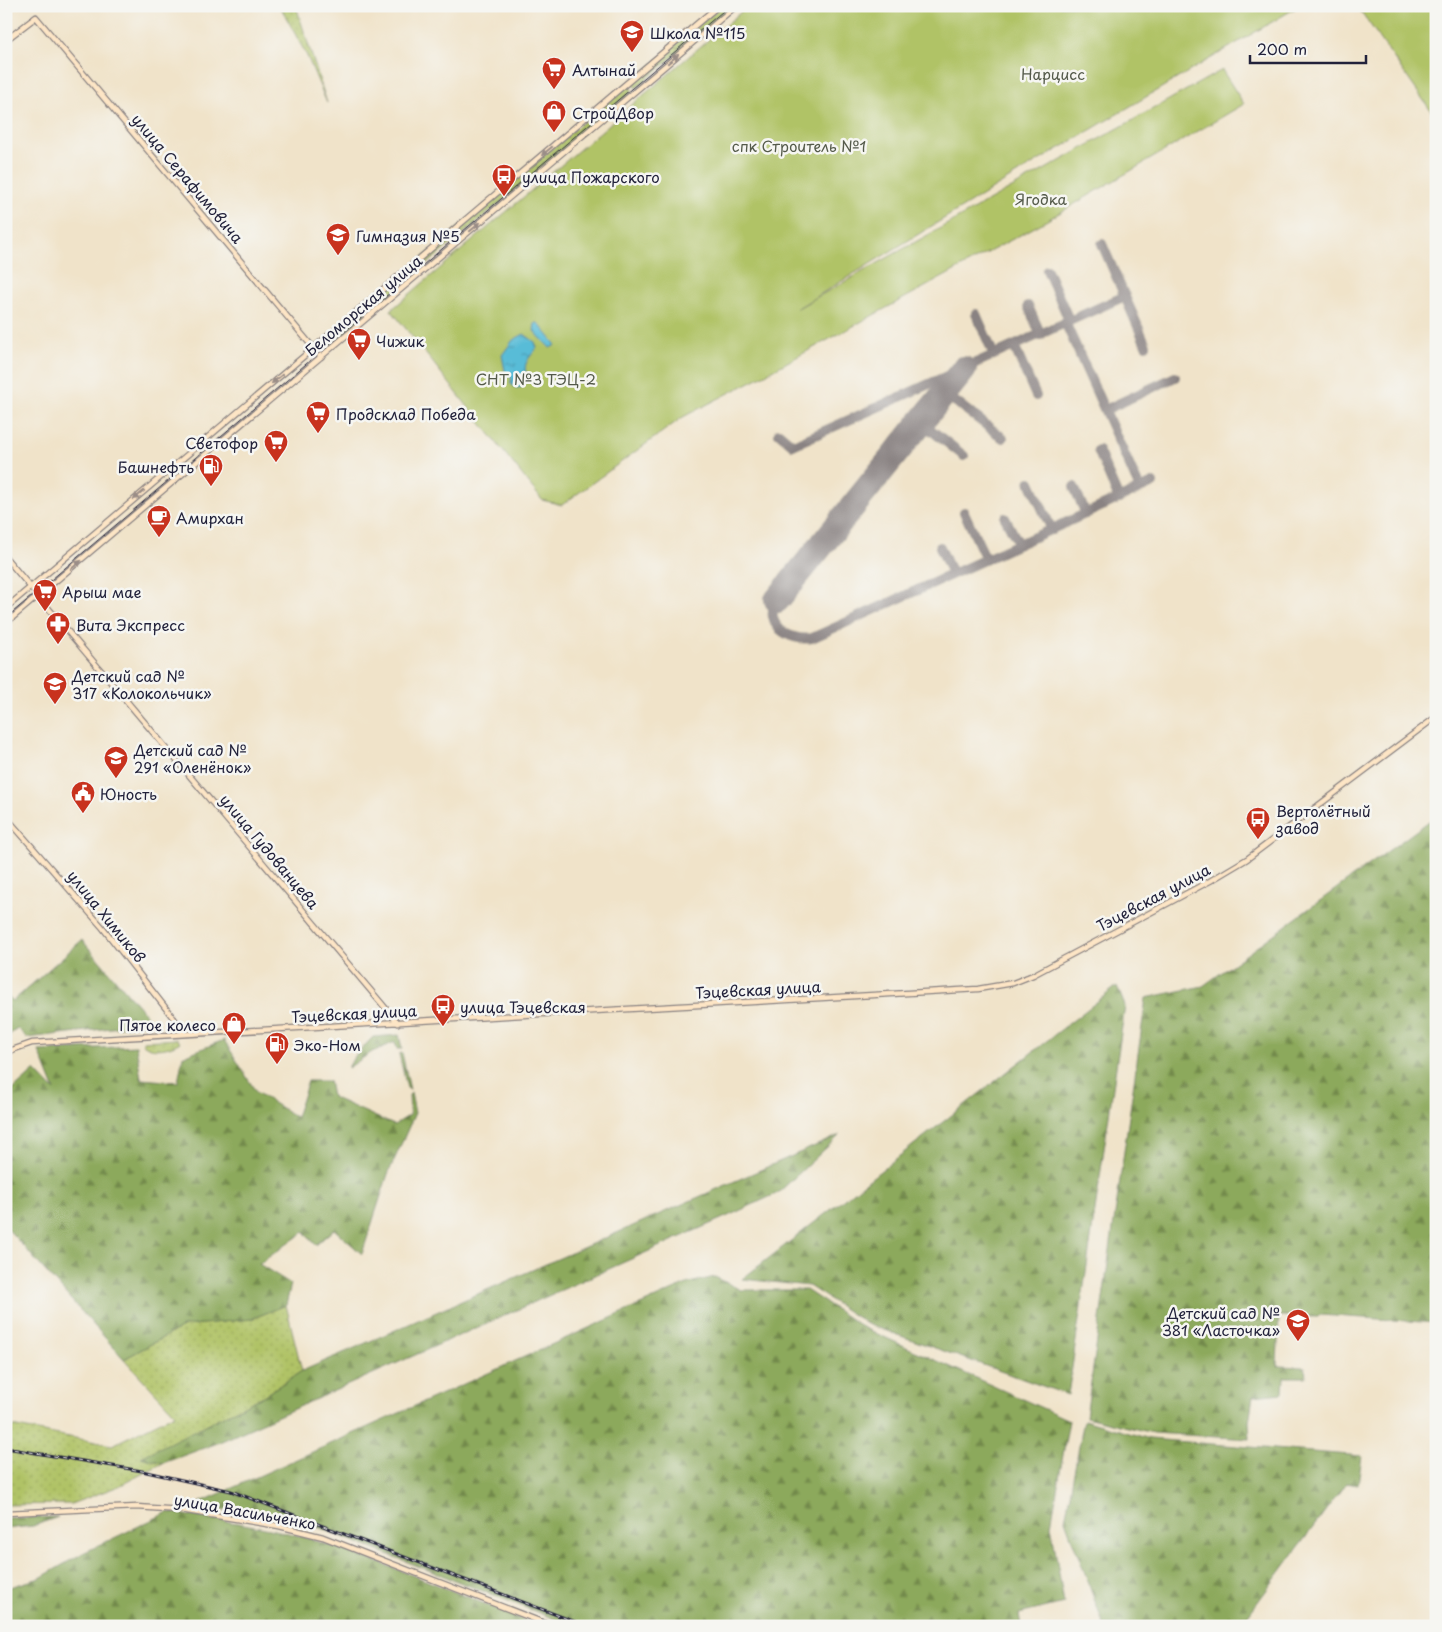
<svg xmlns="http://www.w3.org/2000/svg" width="1442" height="1632" font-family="'Playpen Sans',sans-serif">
<defs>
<pattern id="grass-dots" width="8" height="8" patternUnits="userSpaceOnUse" patternTransform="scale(1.25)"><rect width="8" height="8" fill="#b0c366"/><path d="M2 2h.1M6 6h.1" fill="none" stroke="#97a759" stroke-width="1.8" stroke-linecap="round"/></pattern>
<pattern id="forest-firs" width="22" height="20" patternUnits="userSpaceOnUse" patternTransform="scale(1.25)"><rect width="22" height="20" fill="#8ca95b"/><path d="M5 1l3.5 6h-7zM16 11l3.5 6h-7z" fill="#72894c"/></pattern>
<pattern id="water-ripples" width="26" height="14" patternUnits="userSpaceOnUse" patternTransform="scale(1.25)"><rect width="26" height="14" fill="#59bcd7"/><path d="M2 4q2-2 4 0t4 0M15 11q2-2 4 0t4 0" fill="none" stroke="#4998b0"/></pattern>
</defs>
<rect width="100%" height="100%" fill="#f6f6f2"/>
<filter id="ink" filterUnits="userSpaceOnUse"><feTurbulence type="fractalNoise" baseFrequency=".02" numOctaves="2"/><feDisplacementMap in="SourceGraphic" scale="10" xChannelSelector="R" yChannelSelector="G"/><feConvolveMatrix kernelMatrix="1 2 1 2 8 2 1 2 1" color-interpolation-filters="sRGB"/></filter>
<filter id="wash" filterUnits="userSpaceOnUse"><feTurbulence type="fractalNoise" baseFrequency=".0096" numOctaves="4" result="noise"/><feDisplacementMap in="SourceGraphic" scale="20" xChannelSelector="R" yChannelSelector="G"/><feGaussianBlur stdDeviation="1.12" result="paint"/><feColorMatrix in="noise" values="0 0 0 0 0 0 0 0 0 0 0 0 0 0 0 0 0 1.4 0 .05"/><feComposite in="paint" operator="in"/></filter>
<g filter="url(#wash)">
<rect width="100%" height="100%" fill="#f0e3c9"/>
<path fill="url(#grass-dots)" stroke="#697250" d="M280,6H296L327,103L307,56Z
M722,6H733L636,88L631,82Z
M628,84L633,91L321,353L316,348Z
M177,1039L180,1042C170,1049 152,1052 143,1044V1041Z
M286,1305L302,1371L260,1398L142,1457L163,1463L119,1486L71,1504L6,1505V1425L112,1445L175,1414L124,1359L184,1326L251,1319Z"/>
<path fill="url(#forest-firs)" stroke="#57664b" d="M1436,816V1323L1320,1315L1318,1317L1279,1316L1277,1366L1305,1367L1306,1377H1284L1283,1393L1253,1396L1249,1422L1250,1439L1153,1433L1086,1417L1146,998L1203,986Z
M82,940L153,1023L27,1038L17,1028L6,1038V994L13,1001Z
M1117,986L1125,1006L1068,1395L867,1324L809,1286L742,1279Z
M399,1035L402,1049H397L395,1042L372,1052L348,1068L354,1057L373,1037Z
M224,1040L256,1092L296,1117L308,1081H329L332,1097L394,1125L410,1115L409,1095L411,1093L415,1113L388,1174L362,1254L334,1229L316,1245L304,1232L259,1264L291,1284L286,1305L251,1319L184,1326L124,1359L6,1227V1096L35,1070L55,1091L39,1051L136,1046L141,1079L178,1082L183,1056Z
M402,1053L410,1090L407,1088L399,1054Z
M840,1135L778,1193L728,1216L215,1444L163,1463L141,1457L260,1398L302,1371Z
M715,1277L741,1290H806L864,1328L1069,1420L1051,1525L1064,1603L1019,1614L1021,1626H573L307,1523L192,1506L689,1283Z
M1084,1420L1150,1439L1362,1456L1358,1485L1346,1483L1240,1626H1104L1065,1520Z
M168,1512C214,1520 262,1525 307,1538C386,1563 463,1595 539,1626H6V1588L40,1578L83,1553Z
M58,1517L33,1526L6,1529V1518Z"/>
<path fill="#b0c366" stroke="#697250" d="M748,6H1299L1040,160L796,309L1222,70L1244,104L1044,222L760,377L683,417L562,505L542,500L391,310Z
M1357,6H1436V118Z"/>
<path fill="url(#water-ripples)" stroke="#3e6f89" d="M535,323H538L556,345L550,348L534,331Z
M524,334L535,342L537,348C529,358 520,366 529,378L522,387L516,388L510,383L512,379L505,371L502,355L513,340Z"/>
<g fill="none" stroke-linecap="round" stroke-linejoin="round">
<path stroke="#898282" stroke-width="10" d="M1102,244L1146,345
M1047,270L1069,320
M1028,306L1041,335
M976,314L994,355
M1065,322L1140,489
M1014,346L1036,396
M944,393L1003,438
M1105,410L1175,377
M921,422L964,456
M779,433L793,445L1125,296
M1098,450L1119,499
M1030,482L1052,530
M1074,487L1086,514
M964,512L986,559
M1005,518L1019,544
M940,547L952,574
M777,600C762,624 789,642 812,638L1153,483"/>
<path stroke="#898282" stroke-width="26" d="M777,600L964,369"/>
</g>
</g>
<g filter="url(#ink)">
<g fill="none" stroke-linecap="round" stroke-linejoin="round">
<defs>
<path id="secondary" d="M6,40L36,17L321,357
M6,558L398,1023
M6,608L718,6
M6,623L736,6
M6,817L103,928L182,1029L183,1034
M6,1055L12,1050L32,1043L978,989L1013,983L1033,975L1210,881L1247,859L1436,717
M6,1513L137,1507L181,1510L279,1526L323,1537L552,1626"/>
</defs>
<use href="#secondary" stroke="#898282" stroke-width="7"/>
<use href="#secondary" stroke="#fde5c5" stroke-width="4.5"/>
<path stroke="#22223b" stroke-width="1" d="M6,618L729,6"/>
<defs>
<path id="rail" d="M6,1448L142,1471L231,1491L586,1626"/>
</defs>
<use href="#rail" stroke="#22223b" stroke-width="3"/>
<use href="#rail" stroke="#f6f6f2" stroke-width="1" stroke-dasharray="4" stroke-linecap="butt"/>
</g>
<defs><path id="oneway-solid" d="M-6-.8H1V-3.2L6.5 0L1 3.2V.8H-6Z" transform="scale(1.25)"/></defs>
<g fill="#9a8d87">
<use href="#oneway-solid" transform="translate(673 59) rotate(-40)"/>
<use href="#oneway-solid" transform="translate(547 151) rotate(140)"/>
<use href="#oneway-solid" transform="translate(475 227) rotate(-40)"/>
<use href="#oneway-solid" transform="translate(277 379) rotate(140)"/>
<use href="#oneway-solid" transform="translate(139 495) rotate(140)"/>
<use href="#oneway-solid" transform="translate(76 565) rotate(-40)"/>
</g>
</g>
<defs>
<symbol id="school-pin" viewBox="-11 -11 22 30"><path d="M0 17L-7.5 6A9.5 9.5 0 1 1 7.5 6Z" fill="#c8321e" stroke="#f6f6f2"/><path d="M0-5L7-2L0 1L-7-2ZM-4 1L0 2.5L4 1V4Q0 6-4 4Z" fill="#fff"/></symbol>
<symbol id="supermarket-pin" viewBox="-11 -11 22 30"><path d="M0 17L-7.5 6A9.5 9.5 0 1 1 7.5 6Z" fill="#c8321e" stroke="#f6f6f2"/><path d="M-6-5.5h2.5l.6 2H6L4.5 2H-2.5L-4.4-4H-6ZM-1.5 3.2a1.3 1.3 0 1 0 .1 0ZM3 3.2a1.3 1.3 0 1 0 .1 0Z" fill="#fff"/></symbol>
<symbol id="shop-pin" viewBox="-11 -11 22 30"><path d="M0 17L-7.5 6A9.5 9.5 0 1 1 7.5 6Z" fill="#c8321e" stroke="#f6f6f2"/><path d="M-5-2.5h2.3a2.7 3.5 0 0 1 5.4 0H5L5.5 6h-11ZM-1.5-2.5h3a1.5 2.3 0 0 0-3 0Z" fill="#fff"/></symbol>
<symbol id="bus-pin" viewBox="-11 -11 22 30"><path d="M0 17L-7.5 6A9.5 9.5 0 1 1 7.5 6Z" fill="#c8321e" stroke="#f6f6f2"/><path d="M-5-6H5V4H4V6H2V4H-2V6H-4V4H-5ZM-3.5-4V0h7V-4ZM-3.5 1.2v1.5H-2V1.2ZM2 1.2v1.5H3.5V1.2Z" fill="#fff"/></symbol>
<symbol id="fuel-pin" viewBox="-11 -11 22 30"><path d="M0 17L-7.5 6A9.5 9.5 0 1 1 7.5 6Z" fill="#c8321e" stroke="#f6f6f2"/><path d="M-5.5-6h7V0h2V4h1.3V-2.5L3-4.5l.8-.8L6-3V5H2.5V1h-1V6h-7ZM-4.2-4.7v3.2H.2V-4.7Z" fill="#fff"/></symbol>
<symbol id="cafe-pin" viewBox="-11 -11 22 30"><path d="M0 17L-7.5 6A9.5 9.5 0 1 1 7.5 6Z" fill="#c8321e" stroke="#f6f6f2"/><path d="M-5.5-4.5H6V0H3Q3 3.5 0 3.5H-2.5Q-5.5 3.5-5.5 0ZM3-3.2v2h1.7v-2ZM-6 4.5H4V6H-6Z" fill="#fff"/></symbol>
<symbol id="pharmacy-pin" viewBox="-11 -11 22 30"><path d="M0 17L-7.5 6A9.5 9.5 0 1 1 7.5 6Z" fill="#c8321e" stroke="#f6f6f2"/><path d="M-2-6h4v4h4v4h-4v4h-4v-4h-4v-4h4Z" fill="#fff"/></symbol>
<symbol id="civic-pin" viewBox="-11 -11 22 30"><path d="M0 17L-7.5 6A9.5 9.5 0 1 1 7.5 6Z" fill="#c8321e" stroke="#f6f6f2"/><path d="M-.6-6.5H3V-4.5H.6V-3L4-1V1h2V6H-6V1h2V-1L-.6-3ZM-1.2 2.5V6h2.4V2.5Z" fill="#fff"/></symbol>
</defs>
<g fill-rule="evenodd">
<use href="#school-pin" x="618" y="18" width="28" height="38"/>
<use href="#supermarket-pin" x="540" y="55" width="28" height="38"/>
<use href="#shop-pin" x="540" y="98" width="28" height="38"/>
<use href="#bus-pin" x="490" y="162" width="28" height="38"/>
<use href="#school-pin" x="324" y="221" width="28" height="38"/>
<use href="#supermarket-pin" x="345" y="326" width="28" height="38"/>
<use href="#supermarket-pin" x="304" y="399" width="28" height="38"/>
<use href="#supermarket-pin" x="262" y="428" width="28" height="38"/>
<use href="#fuel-pin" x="197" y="452" width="28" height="38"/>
<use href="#cafe-pin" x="145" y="503" width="28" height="38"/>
<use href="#supermarket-pin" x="31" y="577" width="28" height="38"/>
<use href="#pharmacy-pin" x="44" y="610" width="28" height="38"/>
<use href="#school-pin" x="41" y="670" width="28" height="38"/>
<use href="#school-pin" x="102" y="744" width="28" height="38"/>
<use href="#civic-pin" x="69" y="779" width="28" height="38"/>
<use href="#bus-pin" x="1244" y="805" width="28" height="38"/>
<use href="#bus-pin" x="429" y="992" width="28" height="38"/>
<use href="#shop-pin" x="220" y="1010" width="28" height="38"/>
<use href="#fuel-pin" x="263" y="1030" width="28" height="38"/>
<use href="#school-pin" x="1284" y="1307" width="28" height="38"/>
</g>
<g text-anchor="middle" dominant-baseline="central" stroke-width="5" stroke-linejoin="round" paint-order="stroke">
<g font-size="15" fill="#22223b" stroke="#f6f6f2" text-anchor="start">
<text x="650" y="32">Школа №115</text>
<text x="572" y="69">Алтынай</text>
<text x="572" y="112">СтройДвор</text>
<text x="522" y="176">улица Пожарского</text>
<text x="356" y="235">Гимназия №5</text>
<text x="376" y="340">Чижик</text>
<text x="336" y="413">Продсклад Победа</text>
<text x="258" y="442" text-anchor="end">Светофор</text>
<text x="194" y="466" text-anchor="end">Башнефть</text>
<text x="176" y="517">Амирхан</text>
<text x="62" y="591">Арыш мае</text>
<text x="76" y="624">Вита Экспресс</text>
<text x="72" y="675">Детский сад №<tspan x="72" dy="17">317 «Колокольчик»</tspan></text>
<text x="134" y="749">Детский сад №<tspan x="134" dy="17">291 «Оленёнок»</tspan></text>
<text x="100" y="793">Юность</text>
<text x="1276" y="810">Вертолётный<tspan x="1276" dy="17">завод</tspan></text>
<text x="460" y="1006">улица Тэцевская</text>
<text x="216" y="1024" text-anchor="end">Пятое колесо</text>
<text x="294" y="1044">Эко-Ном</text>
<text x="1280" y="1312" text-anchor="end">Детский сад №<tspan x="1280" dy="17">381 «Ласточка»</tspan></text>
</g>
<g font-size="15" fill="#545a4a" stroke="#f6f6f2">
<text x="1053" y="73">Нарцисс</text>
<text x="799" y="145">спк Строитель №1</text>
<text x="1041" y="198">Ягодка</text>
<text x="536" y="378">СНТ №3 ТЭЦ-2</text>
</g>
<g font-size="15" fill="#22223b" stroke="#f6f6f2">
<text transform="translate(188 178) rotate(50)">улица Серафимовича</text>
<text transform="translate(363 305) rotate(-40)">Беломорская улица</text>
<text transform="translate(270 851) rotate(50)">улица Гудованцева</text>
<text transform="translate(1153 897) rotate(-28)">Тэцевская улица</text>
<text transform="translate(107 916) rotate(51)">улица Химиков</text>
<text transform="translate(758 989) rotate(-3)">Тэцевская улица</text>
<text transform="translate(354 1013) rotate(-3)">Тэцевская улица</text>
<text transform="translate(245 1511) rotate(10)">улица Васильченко</text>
</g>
</g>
<rect width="1442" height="1632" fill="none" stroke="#f6f6f2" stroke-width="25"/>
<path d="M1250 55v8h116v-8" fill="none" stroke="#22223b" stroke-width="2.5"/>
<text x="1257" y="55" font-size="15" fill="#22223b" stroke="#f6f6f2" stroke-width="4" paint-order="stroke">200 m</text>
</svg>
